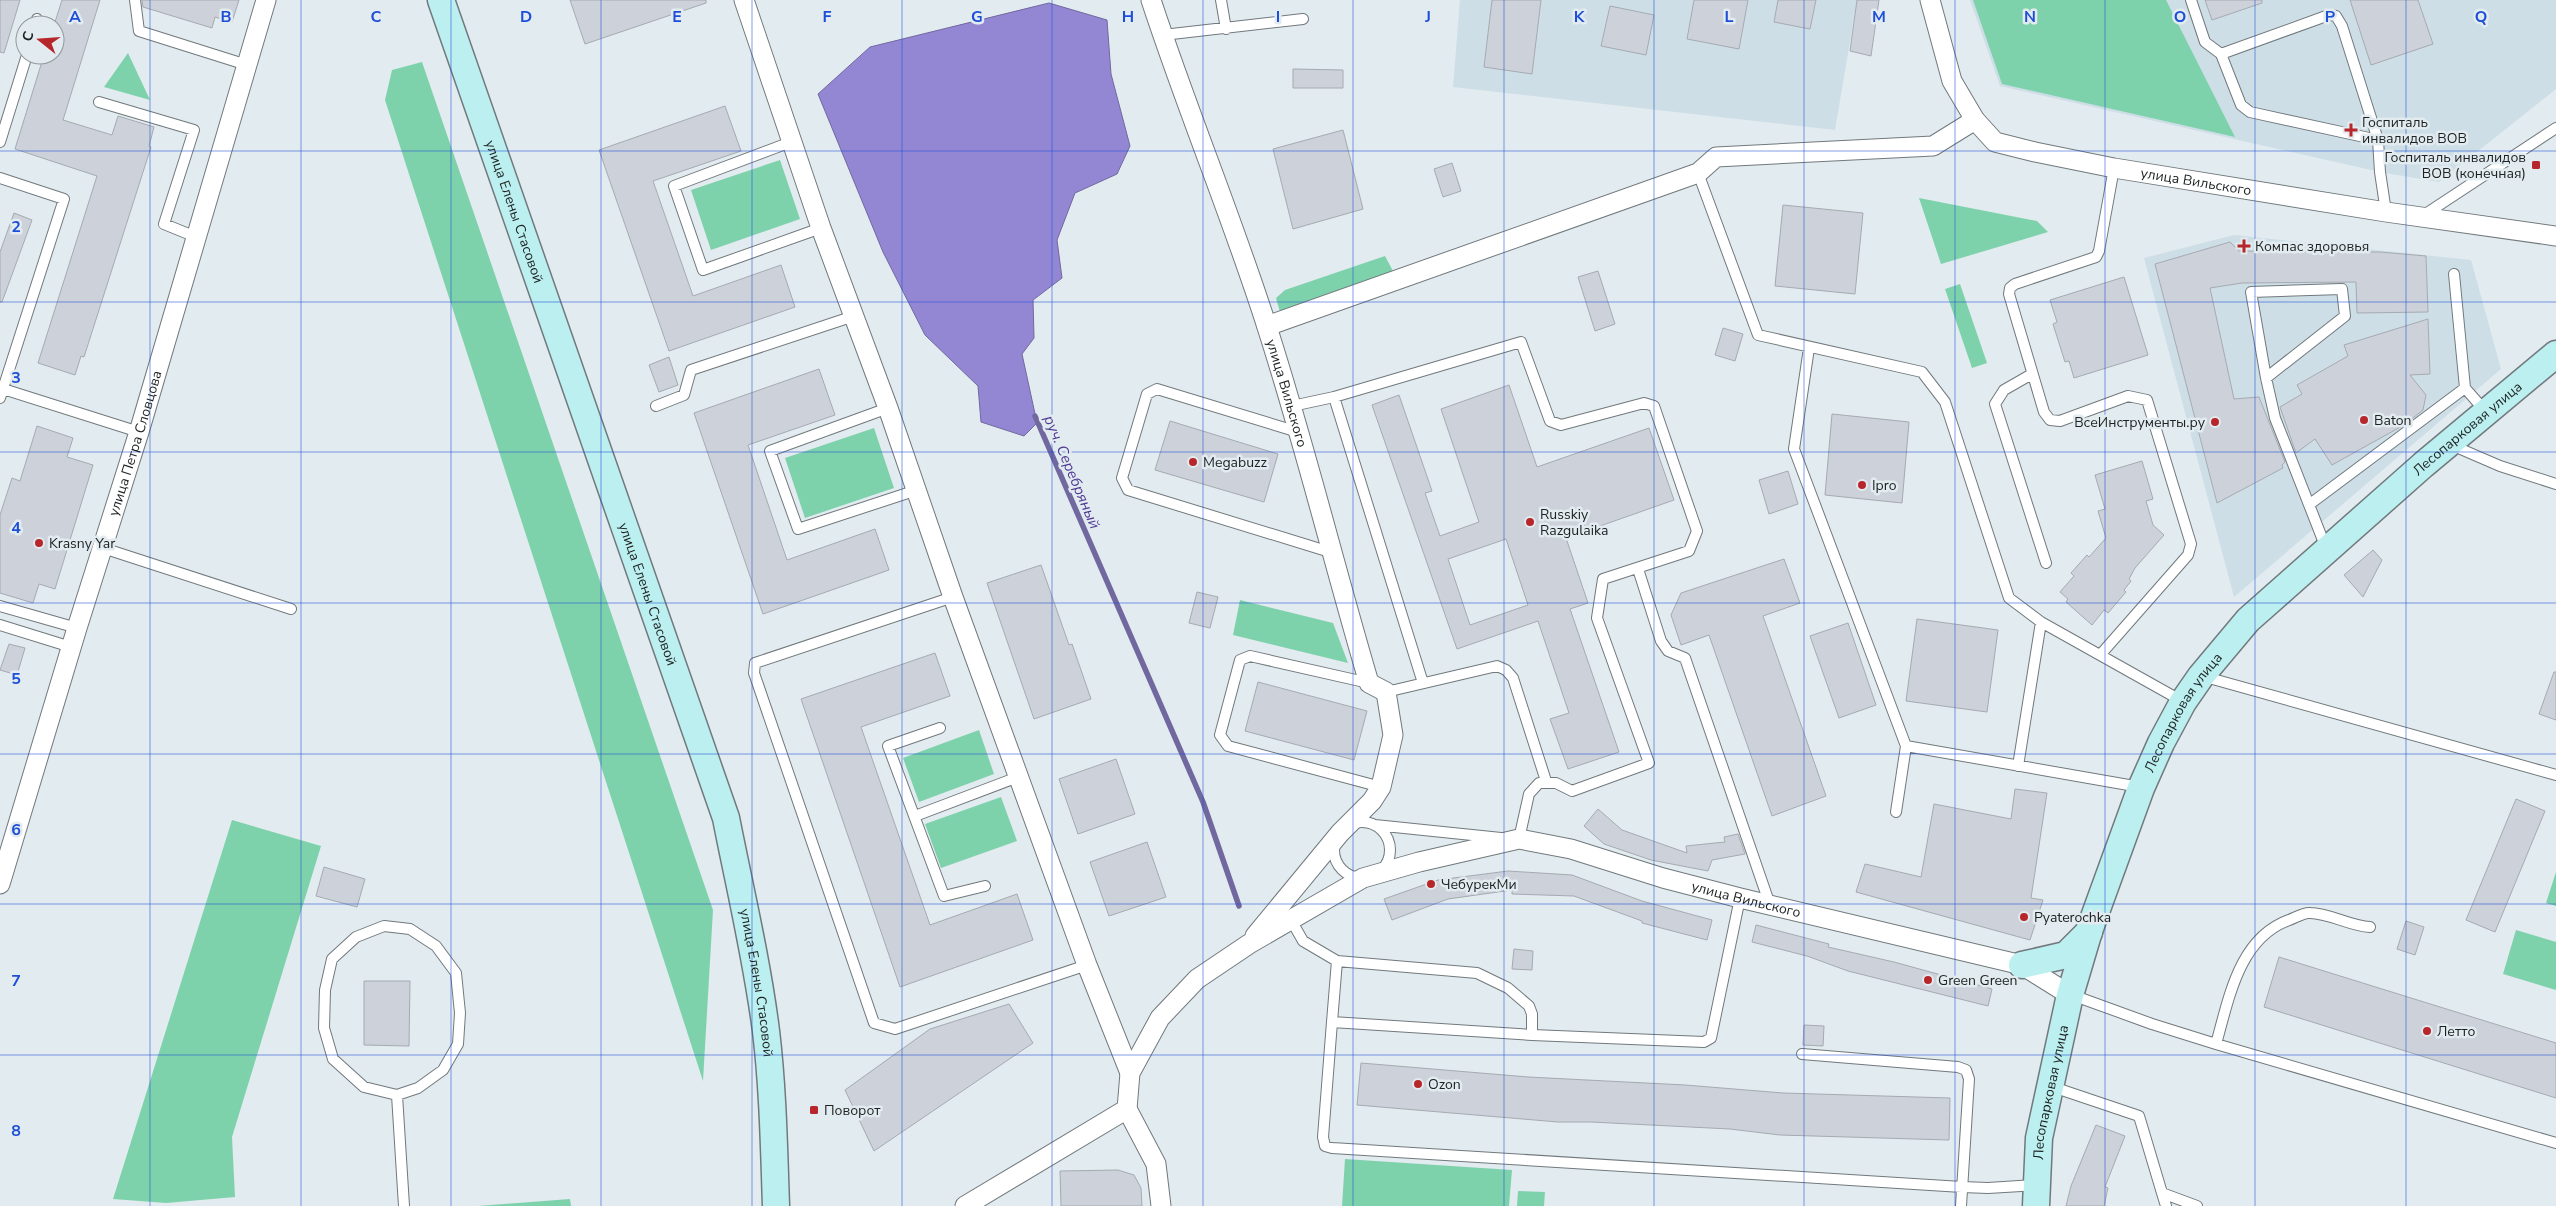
<svg xmlns="http://www.w3.org/2000/svg" width="2556" height="1206" font-family="'Nunito Sans',sans-serif">
<rect width="100%" height="100%" fill="#e2ebef"/>
<path fill="#cddee6" d="M1460,0H1857L1835,130L1453,87Z
M1970,0H2556V89L2439,182L2380,172L2000,86Z
M2234,235L2471,260L2501,369L2234,597L2144,258Z"/>
<path fill="#7ed2ab" d="M1973,0H2166L2235,137L2002,84Z
M128,53L150,100L104,87Z
M422,62L713,910L703,1081L385,100L392,70Z
M780,160L800,219L711,250L691,190Z
M1919,198L2037,221L2048,232L1941,264Z
M1385,256L1394,273L1280,312L1276,298L1285,290Z
M1960,284L1987,363L1972,368L1945,289Z
M874,428L894,488L805,518L785,458Z
M1240,600L1333,623L1348,663L1233,635Z
M979,730L994,774L919,802L903,758Z
M1001,797L1017,841L941,868L925,824Z
M232,820L321,846L232,1137L235,1197L166,1203L113,1199Z
M2556,872V906L2546,903Z
M2516,930L2556,942V990L2503,974Z
M1345,1159L1512,1170L1509,1206H1342Z
M1518,1191L1545,1192L1544,1206H1517Z
M570,1199L571,1206H478Z"/>
<path fill="#9387d4" stroke="#70689f" d="M1049,3L1107,20L1111,74L1130,146L1117,174L1075,193L1057,240L1062,278L1033,300L1034,338L1022,354L1037,423L1024,436L981,422L978,386L925,335L883,252L818,94L870,47Z"/>
<g fill="none" stroke-linecap="round" stroke-linejoin="round">
<path stroke="#70689f" stroke-width="5.5" d="M1035,416L1203,802L1239,906"/>
</g>
<path fill="#cdd1d9" stroke="#a6aab1" fill-rule="evenodd" d="M0,0H20L4,53L0,52Z
M62,0H100L63,120L112,135L118,116L154,127L149,146L151,147L84,357L81,356L75,375L38,363L97,176L15,149L44,55H55V22Z
M142,0H239L232,22L215,17L212,28L143,7Z
M570,0H706V3L585,44Z
M1492,0H1541L1532,74L1484,67Z
M1694,0H1748L1739,49L1687,39Z
M1778,0H1816L1810,29L1774,22Z
M1857,0H1879L1871,56L1850,51Z
M2205,0H2262V3L2212,20Z
M2350,0H2418L2433,44L2371,65Z
M1610,6L1654,15L1646,55L1601,46Z
M1293,69L1343,70V88H1293Z
M725,106L741,151L653,181L693,296L781,265L795,307L669,351L599,150Z
M1343,130L1363,209L1293,229L1273,149Z
M1452,163L1461,191L1443,197L1434,169Z
M1783,205L1863,213L1855,294L1775,286Z
M14,213L32,220L2,302H0V252Z
M2230,242L2239,251L2380,252L2426,256L2428,312L2357,313L2356,282L2242,283L2210,288L2234,399L2259,397L2285,462L2282,465L2283,468L2217,503L2155,264Z
M1598,271L1615,324L1595,331L1578,277Z
M2124,277L2148,355L2074,378L2069,361L2065,362L2053,324L2057,322L2050,300Z
M2428,319L2430,374L2410,375L2426,395L2423,410L2404,425L2332,465L2315,439L2296,453L2280,407L2302,394L2297,385L2348,356L2344,345Z
M1723,328L1743,334L1735,361L1715,355Z
M669,357L678,385L659,392L649,365Z
M819,369L835,415L748,445L787,560L875,529L889,570L763,614L694,413Z
M1509,385L1537,467L1649,428L1674,500L1566,538L1588,603L1570,609L1619,752L1568,769L1550,719L1569,713L1538,621L1457,649L1372,405L1399,395L1432,491L1425,493L1440,536L1479,522L1441,409ZM1506,539L1528,605L1470,625L1448,559Z
M1832,414L1909,422L1902,503L1825,495Z
M1170,421L1278,454L1264,502L1155,470Z
M37,426L73,438L67,457L93,465L55,589L39,584L33,603L0,593V515L12,478L20,481Z
M2142,461L2153,499L2146,501L2153,525L2164,535L2135,568L2129,579L2131,581L2124,590L2126,592L2108,613L2104,610L2092,625L2066,602L2068,599L2060,592L2074,576L2071,573L2087,555L2089,557L2106,538L2098,511L2105,509L2095,475Z
M1788,471L1798,504L1769,514L1759,480Z
M2373,550L2382,560L2363,597L2344,575Z
M1784,559L1800,603L1763,616L1826,796L1772,816L1709,635L1681,645L1671,615L1681,593Z
M1041,565L1069,645L1072,644L1091,699L1034,719L987,583Z
M1197,592L1218,597L1210,628L1189,623Z
M1917,619L1998,630L1987,712L1906,701Z
M1848,623L1876,705L1839,718L1810,636Z
M9,644L25,648L17,675L0,670Z
M935,653L950,696L861,727L930,925L1017,894L1033,940L900,987L801,699Z
M2554,672H2556V720L2539,714Z
M1258,682L1367,711L1354,760L1245,731Z
M1116,759L1135,814L1078,834L1059,779Z
M2015,789L2047,793L2031,898L2043,900L2030,940L1856,892L1865,864L1921,877L1934,804L2011,819Z
M2516,799L2545,811L2495,932L2466,920Z
M1598,809L1622,830L1687,853L1686,846L1725,842L1724,837L1738,834L1745,854L1712,860L1708,871L1651,860L1604,844L1584,826Z
M1147,842L1166,897L1109,916L1090,862Z
M324,867L365,879L357,907L316,896Z
M1508,871L1572,875L1642,901L1712,920L1707,940L1642,923V921L1574,896L1512,894V890L1448,899L1392,920L1384,899L1438,880Z
M2406,921L2424,927L2415,955L2397,949Z
M1756,925L1829,944L1828,947L1894,962L1992,989L1988,1006L1848,971L1807,956L1752,942Z
M1514,949L1533,951L1532,970L1512,969Z
M2279,957L2556,1043V1098L2264,1007Z
M364,981H410L409,1046L364,1045Z
M1009,1004L1033,1043L874,1151L845,1090L930,1029Z
M1804,1025L1824,1026L1823,1046L1803,1045Z
M1361,1063L1528,1077L1685,1085L1783,1093L1950,1098L1949,1140L1780,1135L1730,1129L1591,1122H1558L1357,1105Z
M2096,1125L2125,1136L2105,1187L2108,1188L2104,1206H2066L2071,1186Z
M1118,1170L1134,1175L1141,1188L1142,1206H1061L1060,1171Z"/>
<g fill="none" stroke-linecap="round" stroke-linejoin="round">
<defs>
<path id="lane" d="M135,0L139,31L247,65
M1221,0L1226,29
M2191,0L2205,42L2221,54L2241,105L2250,112L2378,140L2380,172L2386,212
M36,25L37,19
M1163,35L1303,19
M2221,54L2329,15L2336,16L2342,26L2378,140
M99,102L194,130L164,224L196,237
M0,142L27,55
M791,142L674,186L703,270L821,228
M1698,173L1758,335L1922,372L1945,402L2009,598L2041,622L2182,701
M0,178L64,199L0,398
M2421,217L2556,128
M2454,274L2465,388L2486,412
M1809,348L1794,449L1906,746L2140,787
M2032,374L2004,390L1995,404L2046,563
M2266,378L2345,316L2342,289L2251,292L2266,378L2275,418L2326,548
M0,388L139,432
M1334,397L1423,683
M656,406L684,395L691,370L854,316
M1292,406L1334,397L1521,342L1550,421L1561,425L1644,403L1654,406L1697,531L1689,551L1603,579L1597,618L1649,763L1572,791L1556,783H1539L1529,794L1519,839H1516
M888,408L770,451L798,529L917,490
M1298,432L1157,389L1147,394L1122,478L1128,490L1330,552
M2449,444L2500,466L2556,484
M2310,504L2465,388
M103,548L291,609
M1638,569L1661,641L1668,651L1685,658L1770,905
M953,597L755,663L754,673L874,1023L895,1029L1087,965
M0,606L77,628
M0,625L71,647
M2101,654L2188,555L2191,544L2147,400L2128,396L2060,421L2050,420L2044,412L2009,294L2010,288L2015,284L2096,257L2099,251L2114,168
M2202,676L2556,775
M1369,683L1250,656L1240,660L1220,735L1228,746L1381,787
M1386,692L1497,666L1506,670L1513,678L1546,781
M940,728L888,746L944,896L985,886
M2018,766L2041,622
M1896,812L1906,746
M915,816L1018,777
M1334 850a28 28 0 1 1 56 0a28 28 0 1 1-56 0Z
M1375,825L1501,838
M1740,898L1711,1038L1704,1042L1532,1035L1332,1022L1323,1137L1325,1146L1332,1148L1962,1187L1988,1188L2036,1185
M1291,920L1303,941L1337,961L1477,973L1508,988L1529,1006L1532,1014V1035
M2072,995L2152,1024L2216,1044L2556,1143
M1332,1022L1337,961
M2216,1044C2229,998 2239,938 2289,920C2295,918 2304,912 2310,913C2329,913 2350,926 2370,927
M1802,1054L1958,1067L1966,1070L1969,1079L1961,1206
M2050,1086L2139,1116L2162,1193L2197,1206
M397,1095L418,1088L443,1070L458,1044L460,1013L456,973L436,946L410,929L384,926L356,937L332,959L325,990L324,1028L333,1059L364,1087L397,1095L404,1206
M2162,1193L2166,1206"/>
<g id="street">
<path d="M744,0L821,228L888,408L953,597L1087,965L1130,1073"/>
<path id="s1" d="M1151,0C1187,110 1232,217 1267,327C1305,445 1334,565 1369,683L1386,692L1393,735L1381,787L1372,801L1340,833L1255,936"/>
<path id="s2" d="M1930,0L1952,81L1975,120L1995,142L2035,152L2114,168L2386,212L2556,236"/>
<path d="M1267,326L1698,173L1716,157L1933,146L1975,120"/>
<path id="s3" d="M0,884L77,628L139,432L266,0"/>
<path d="M1127,1109L1156,1164L1161,1206"/>
<path id="s4" d="M965,1206L1127,1109L1130,1073L1160,1018L1197,979L1249,944L1363,878L1419,862L1519,839L1571,849L1663,878L1740,898L2022,965L2070,995"/>
</g>
<g id="secondary">
<path id="s5" d="M441,0L726,818C740,889 757,960 766,1031C773,1089 774,1148 776,1206"/>
<path d="M2022,965L2066,955L2089,932"/>
<path id="s6" d="M2036,1206L2039,1138L2070,995L2089,931L2141,788L2161,743L2183,702L2201,676L2248,620L2423,465L2556,354"/>
</g>
</defs>
<use href="#lane" stroke="#71797d" stroke-width="12"/>
<use href="#street" stroke="#71797d" stroke-width="21"/>
<use href="#secondary" stroke="#71797d" stroke-width="29"/>
<use href="#lane" stroke="#fff" stroke-width="10"/>
<use href="#street" stroke="#fff" stroke-width="19"/>
<use href="#secondary" stroke="#bcefef" stroke-width="26"/>
</g>
<path fill="none" stroke="#1d4ed8" stroke-width="1" stroke-opacity="0.55" d="M150,0V1206M301,0V1206M451,0V1206M601,0V1206M752,0V1206M902,0V1206M1052,0V1206M1203,0V1206M1353,0V1206M1504,0V1206M1654,0V1206M1804,0V1206M1955,0V1206M2105,0V1206M2255,0V1206M2406,0V1206M0,151H2556M0,302H2556M0,452H2556M0,603H2556M0,754H2556M0,904H2556M0,1055H2556"/>
<g fill="#b6262a" stroke="#e2ebef" stroke-width="2">
<path d="M2348.5 122.5h5v5h5v5h-5v5h-5v-5h-5v-5h5z"/>
<rect x="2531" y="160" width="10" height="10" rx="2.5"/>
<path d="M2241.5 238.5h5v5h5v5h-5v5h-5v-5h-5v-5h5z"/>
<circle cx="2364" cy="420" r="5"/>
<circle cx="2215" cy="422" r="5"/>
<circle cx="1193" cy="462" r="5"/>
<circle cx="1862" cy="485" r="5"/>
<circle cx="1530" cy="522" r="5"/>
<circle cx="39" cy="543" r="5"/>
<circle cx="1431" cy="884" r="5"/>
<circle cx="2024" cy="917" r="5"/>
<circle cx="1928" cy="980" r="5"/>
<circle cx="2427" cy="1031" r="5"/>
<circle cx="1418" cy="1084" r="5"/>
<rect x="809" y="1105" width="10" height="10" rx="2.5"/>
</g>
<g text-anchor="middle" dominant-baseline="central" stroke-width="5" stroke-linejoin="round" paint-order="stroke">
<g font-size="14" fill="#1d2122" stroke="#e2ebef" text-anchor="start">
<text x="2362" y="122">Госпиталь<tspan x="2362" dy="16">инвалидов ВОВ</tspan></text>
<text x="2526" y="157" text-anchor="end">Госпиталь инвалидов<tspan x="2526" dy="16">ВОВ (конечная)</tspan></text>
<text x="2255" y="246">Компас здоровья</text>
<text x="2374" y="420">Baton</text>
<text x="2205" y="422" text-anchor="end">ВсеИнструменты.ру</text>
<text x="1203" y="462">Megabuzz</text>
<text x="1872" y="485">Ipro</text>
<text x="1540" y="514">Russkiy<tspan x="1540" dy="16">Razgulaika</tspan></text>
<text x="49" y="543">Krasny Yar</text>
<text x="1441" y="884">ЧебурекМи</text>
<text x="2034" y="917">Pyaterochka</text>
<text x="1938" y="980">Green Green</text>
<text x="2437" y="1031">Летто</text>
<text x="1428" y="1084">Ozon</text>
<text x="824" y="1110">Поворот</text>
</g>
<g font-size="14" fill="#1d2122" stroke="#e2ebef">
<text stroke="none"><textPath href="#s2" startOffset="364">улица Вильского</textPath></text>
<text stroke="none"><textPath href="#s5" startOffset="224">улица Елены Стасовой</textPath></text>
<text stroke="none"><textPath href="#s1" startOffset="416">улица Вильского</textPath></text>
<text stroke="none"><textPath href="#s6" startOffset="925">Лесопарковая улица</textPath></text>
<text stroke="none"><textPath href="#s3" startOffset="461">улица Петра Словцова</textPath></text>
<text stroke="none"><textPath href="#s5" startOffset="629">улица Елены Стасовой</textPath></text>
<text stroke="none"><textPath href="#s6" startOffset="520">Лесопарковая улица</textPath></text>
<text stroke="none"><textPath href="#s4" startOffset="932">улица Вильского</textPath></text>
<text stroke="none"><textPath href="#s5" startOffset="1034">улица Елены Стасовой</textPath></text>
<text stroke="none"><textPath href="#s6" startOffset="115">Лесопарковая улица</textPath></text>
</g>
<g font-size="15" font-style="italic" fill="#4f3994" stroke="#e2ebef">
<text transform="translate(1072 472) rotate(67)">руч. Серебряный</text>
</g>
</g>
<g font-size="16" text-anchor="middle" font-weight="bold" fill="#1d4ed8" stroke="#e2ebef" stroke-width="5" stroke-linejoin="round" paint-order="stroke">
<text x="75" y="22">A</text>
<text x="226" y="22">B</text>
<text x="376" y="22">C</text>
<text x="526" y="22">D</text>
<text x="677" y="22">E</text>
<text x="827" y="22">F</text>
<text x="977" y="22">G</text>
<text x="1128" y="22">H</text>
<text x="1278" y="22">I</text>
<text x="1428" y="22">J</text>
<text x="1579" y="22">K</text>
<text x="1729" y="22">L</text>
<text x="1879" y="22">M</text>
<text x="2030" y="22">N</text>
<text x="2180" y="22">O</text>
<text x="2330" y="22">P</text>
<text x="2481" y="22">Q</text>
<text x="16" y="232">2</text>
<text x="16" y="383">3</text>
<text x="16" y="533">4</text>
<text x="16" y="684">5</text>
<text x="16" y="835">6</text>
<text x="16" y="986">7</text>
<text x="16" y="1136">8</text>
</g>
<g transform="translate(40 40) rotate(287)"><circle r="24" fill="#e2ebef" stroke="#939a9d"/>
<path d="M0-4L9 19L0 12L-9 19Z" fill="#b6262a"/>
<text y="-8" font-size="14" font-weight="bold" text-anchor="middle" fill="#1d2122">С</text>
</g>
</svg>
